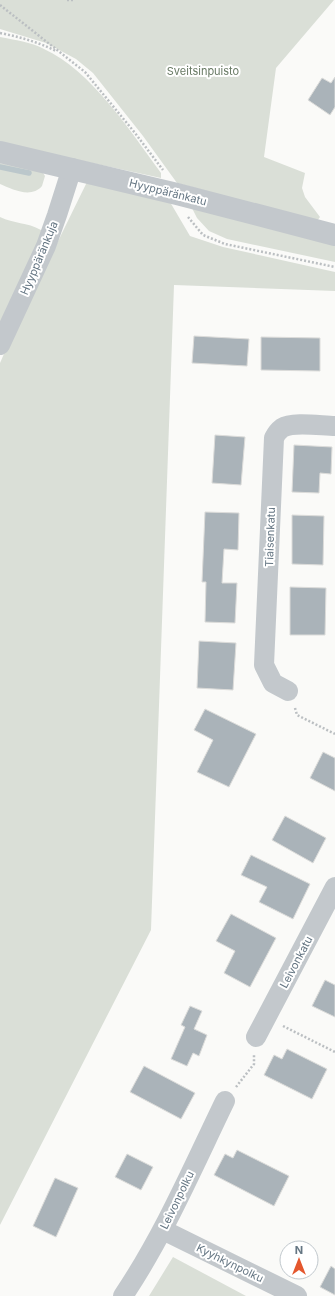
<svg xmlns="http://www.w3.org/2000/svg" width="335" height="1296" font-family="Inter,sans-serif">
<rect width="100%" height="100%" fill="#fafaf8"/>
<path fill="#dadfd7" d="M0,0H334L276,68L264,157L305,173L302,188L305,197L320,217L317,221L177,183L143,136L93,73L76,59L46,43L0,29Z
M0,37C15,40 31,42 44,49C91,70 131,132 161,173V178L0,143Z
M0,163L42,171L45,176C44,179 43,183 42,186C31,199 12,189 0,184Z
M87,182L170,202L190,236L223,247L335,272V291L174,285L151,930L0,1225V363L14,331Z
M192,208L335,244V262L227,239L209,231L197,218Z
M0,217C14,224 27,222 41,230L42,245L0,323Z
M173,1257L246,1296H149Z"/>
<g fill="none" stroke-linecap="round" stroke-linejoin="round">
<path stroke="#bbc7cb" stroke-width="5.5" d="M0,167L29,173"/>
</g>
<path fill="#aab3b9" stroke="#dcdcda" d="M335,77V107L330,115L308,100L322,78L331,83Z
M194,336L249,339L247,366L192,363Z
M261,337L320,338V371L261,370Z
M215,435L245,437L241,485L212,483Z
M294,445L332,447L331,474L320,473L319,493L292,492Z
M205,512L239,513L238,550L224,549L222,583H237L235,623L205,622L206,582H202Z
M292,515L324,516L323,565L292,564Z
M290,587L326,588L325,635H290Z
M199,641L236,643L233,690L197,688Z
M205,709L256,734L229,787L197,772L213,740L194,730Z
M323,752L335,758V791L310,778Z
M285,816L326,838L313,863L272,840Z
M251,855L310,884L293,919L259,902L267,887L241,875Z
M231,914L276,938L250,987L224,973L235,951L216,941Z
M325,980L335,985V1017L312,1006Z
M190,1006L202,1011L194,1029L207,1035L199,1056L193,1053L187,1066L171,1059L185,1027L181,1025Z
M287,1049L327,1069L312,1099L264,1075L274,1055L282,1059Z
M144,1066L195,1093L181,1119L130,1092Z
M237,1150L289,1176L274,1206L214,1175L225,1154L233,1158Z
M127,1154L153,1167L141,1190L115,1177Z
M55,1178L78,1188L56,1237L33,1226Z
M331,1266L335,1269V1295L320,1287Z"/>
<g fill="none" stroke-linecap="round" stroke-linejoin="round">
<path stroke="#bbbfc2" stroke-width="2.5" stroke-dasharray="2 2" stroke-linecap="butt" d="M67,0H75
M0,5L85,72L135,133L163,170
M0,33C20,37 38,42 56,51
M188,217L203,235L225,244L335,267
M295,708L297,715L335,734
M283,1026L335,1052
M236,1087L254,1064V1055"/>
<path stroke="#c3c8cc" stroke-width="20" d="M0,345L46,246L57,215L72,168
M288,691L273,683L264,665L274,438C276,434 278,431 282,428C293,421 322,426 335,426
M256,1037L335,887
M163,1230L297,1296
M123,1296C164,1235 193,1167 225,1101"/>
<path stroke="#c3c8cc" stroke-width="22" d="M0,152L177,194L335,235"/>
</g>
<g text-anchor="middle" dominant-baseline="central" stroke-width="4" stroke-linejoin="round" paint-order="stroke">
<g font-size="11" fill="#687a64" stroke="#fff">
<text x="203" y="71">Sveitsinpuisto</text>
</g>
<g font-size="11" fill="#657683" stroke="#fff">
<text transform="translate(168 192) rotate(14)">Hyyppäränkatu</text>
<text transform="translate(39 258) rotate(-67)">Hyyppäränkuja</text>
<text transform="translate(270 537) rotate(-88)">Tiaisenkatu</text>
<text transform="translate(296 962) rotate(-62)">Leivonkatu</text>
<text transform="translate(177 1200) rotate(-64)">Leivonpolku</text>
<text transform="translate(230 1263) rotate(26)">Kyyhkynpolku</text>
</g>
</g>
<g transform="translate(299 1260)"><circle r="19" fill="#ffffff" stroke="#c1c8cd"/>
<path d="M0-3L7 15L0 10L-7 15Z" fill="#e4572e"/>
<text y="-6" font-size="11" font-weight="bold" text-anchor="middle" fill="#657683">N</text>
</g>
</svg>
